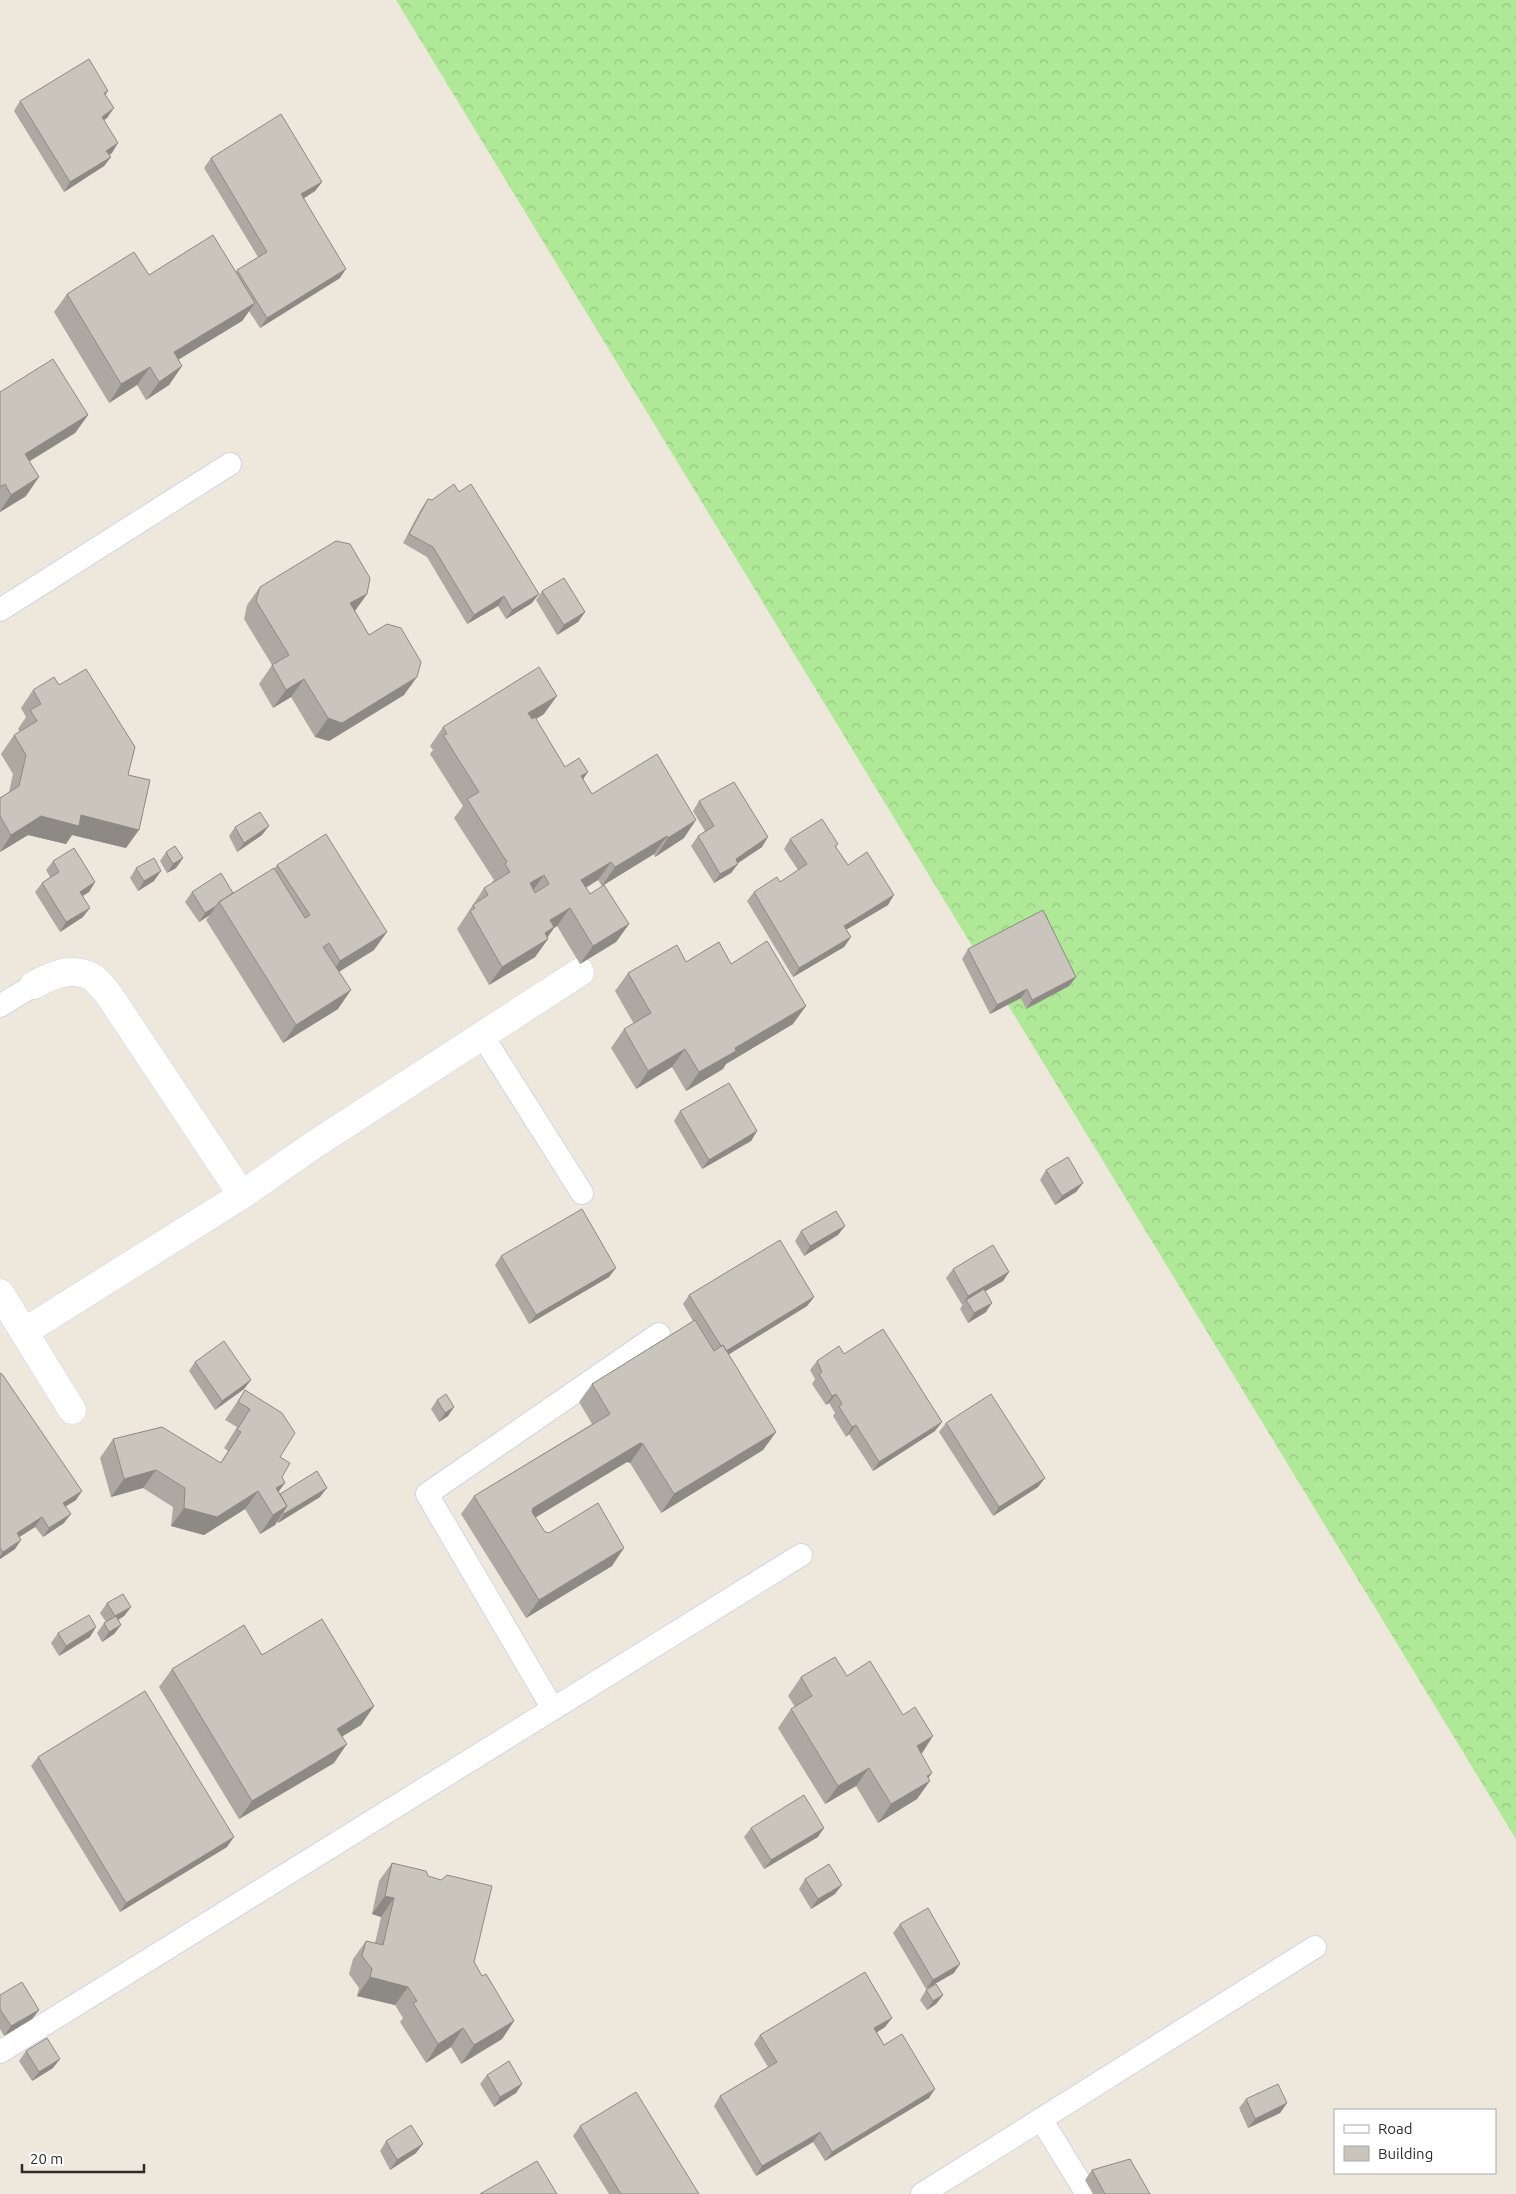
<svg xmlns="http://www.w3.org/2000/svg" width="1516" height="2194" font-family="Ubuntu,sans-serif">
<defs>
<pattern id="forest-crowns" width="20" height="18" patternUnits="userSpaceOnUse" patternTransform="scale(1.25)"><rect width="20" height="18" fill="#afe896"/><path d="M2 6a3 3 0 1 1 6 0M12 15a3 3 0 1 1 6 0" fill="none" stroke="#97c781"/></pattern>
</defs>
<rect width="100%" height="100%" fill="#eee7dc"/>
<path fill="url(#forest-crowns)" d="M396,0H1516V1839Z"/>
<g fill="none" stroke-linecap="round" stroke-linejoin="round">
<defs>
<path id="lane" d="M0,610L230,464
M0,1006L34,985
M482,1035L582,1193
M553,1709L427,1494L659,1334
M0,2052L801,1555
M1041,2119L1087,2194
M922,2194L1315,1947"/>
<path id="street" d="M34,985C52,975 72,966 92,977C98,981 104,989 109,995L242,1195L312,1146L580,972
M0,1293L72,1410
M24,1332L242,1195"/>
</defs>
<use href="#lane" stroke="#d1d4e5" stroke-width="24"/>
<use href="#street" stroke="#d1d4e5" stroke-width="29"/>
<use href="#lane" stroke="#fff" stroke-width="22"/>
<use href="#street" stroke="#fff" stroke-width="28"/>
</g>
<path fill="#ada9a2" d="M108,91L106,95L107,118L104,120L112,153L109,155L111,157L104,166L64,192L14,111L20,101Z
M211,158L322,182L315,191L304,198L340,278L260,328L249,311L242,321L178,360L182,366L169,385L146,400L137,385L109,403L54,312L67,294L149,275L236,272L237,270L258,257L204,168Z
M0,392L88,415L75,433L30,461L26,496L0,512Z
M428,499L532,603L506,619L498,606L467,624L427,557L403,543L421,509Z
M260,587L367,594L355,611L404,695L329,741L315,737L291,697L273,708L259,684L272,665L244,619L247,605Z
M542,591L585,612L578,622L557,635L536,600Z
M59,685L128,775L126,848L72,835L66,844L28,835L0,852V798L9,792L13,774L1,754L14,735L20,732L18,729L26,717L21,708L33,690Z
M544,714L536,719L565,767L583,779L592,794L684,838L655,857L654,854L602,886L598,880L586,888L590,894L629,924L616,942L580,964L557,926L554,928L547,937L548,939L535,957L489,985L457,929L484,888L492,883V882L494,880L454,818L463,806L430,754L433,750L430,746L443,727Z
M699,801L762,847L738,863L731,873L714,883L691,846L698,836L705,831L693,811Z
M235,827L262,835L237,852L229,836Z
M790,839L838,844L836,847L848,865L888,905L846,930L851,937L844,947L793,977L747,901L754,892L780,882L798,870L784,849Z
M166,852L183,858L176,868L167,873L160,861Z
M53,861L95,882L89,892L82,896L83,917L60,932L35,892L42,883L50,877L46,870Z
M277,865L374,950L339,972L338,1009L283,1043L206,920L210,915L199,922L185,902L192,892L233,893L274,869Z
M136,868L154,881L138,891L130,878Z
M968,949L1076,977L1069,986L1026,1009L1021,998L990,1014L962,959Z
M686,962L731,964L793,1024L726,1064L723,1069L686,1091L672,1067L636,1089L611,1048L624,1029L634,1024L615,991L628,973Z
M680,1111L757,1131L751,1141L702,1169L674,1121Z
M1046,1170L1083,1183L1076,1192L1055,1205L1040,1180Z
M801,1231L838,1235L804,1256L795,1241Z
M501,1256L609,1277L529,1324L495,1265Z
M953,1269L1009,1272L1003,1281L985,1291L986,1312L968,1323L960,1309L963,1304L962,1305L946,1278Z
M689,1295L814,1297L807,1306L728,1355L776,1432L763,1450L661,1513L630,1463L627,1462L535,1517L545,1532L612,1566L526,1618L461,1514L474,1496L592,1424L579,1402L592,1384L693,1321L683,1304Z
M844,1354L935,1431L873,1471L849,1434L846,1437L833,1416L835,1413L829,1403L826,1405L812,1384L815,1379L810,1370L817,1361Z
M195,1362L251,1380L244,1389L215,1410L189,1371Z
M0,1373L76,1500L66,1506L64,1523L43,1537L35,1527L19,1537L15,1549L0,1559Z
M245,1390L280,1457L282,1477L279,1492L280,1494L320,1497L278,1523L277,1521L275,1525L260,1534L245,1509L204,1535L171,1526L173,1507L143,1488L111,1497L100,1458L113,1439L220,1463L228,1451L224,1448L237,1427L225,1420Z
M437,1400L454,1407L448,1416L439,1422L431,1409Z
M946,1423L1038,1487L993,1516L939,1432Z
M107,1603L131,1607L124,1616L118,1620L121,1625L114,1634L102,1642L97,1633L104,1623L106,1622L100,1613Z
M58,1633L90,1637L59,1656L51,1643Z
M262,1655L374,1706L361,1725L342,1736L334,1763L239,1819L159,1687L172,1669Z
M847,1676L921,1754L928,1778L917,1799L878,1823L856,1786L825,1804L778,1728L791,1709L795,1707L788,1696L801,1677Z
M38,1757L227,1847L120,1912L31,1766Z
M751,1828L818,1837L764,1869L744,1837Z
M392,1863L428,1876L482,1976L514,2021L502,2039L461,2064L451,2047L426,2063L400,2022L403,2018L395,2005L357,1996L359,1988L349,1974L353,1959L366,1941L375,1943L381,1917L372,1914L379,1881Z
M805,1879L835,1894L811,1909L799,1889Z
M900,1924L954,1973L926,1989L893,1933Z
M926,1990L943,1995L936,2004L927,2010L920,2000Z
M0,1995L39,2010L32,2019L4,2036L0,2029Z
M892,2018L885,2027L877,2032L884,2045L929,2098L825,2161L813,2142L756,2176L714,2106L720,2096L768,2067L754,2044L760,2035Z
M26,2051L53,2068L32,2081L19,2061Z
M487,2075L522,2084L516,2093L494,2107L480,2084Z
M1246,2099L1287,2103L1280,2113L1248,2128L1239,2108Z
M580,2126L699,2194H609L573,2136Z
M386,2141L416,2153L390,2170L380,2151Z
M1092,2170L1150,2194H1093L1085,2180Z"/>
<path fill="#8d8984" d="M114,108L107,118L95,126L102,117Z
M118,143L112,153L100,160L106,151Z
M111,157L104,166L64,192L70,182Z
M322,182L315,191L295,204L301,194Z
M346,269L340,278L260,328L267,318Z
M255,303L242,321L161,370L174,352Z
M182,366L169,385L146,400L159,382Z
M150,367L137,385L109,403L121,384Z
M88,415L75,433L12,472L25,454Z
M39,477L26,496L0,512V511L11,495Z
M367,594L354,612L350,603Z
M539,594L532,603L506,619L512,610Z
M504,596L498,606L467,624L474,615Z
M585,612L578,622L557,635L564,625Z
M417,677L404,695L329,741L315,737L328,718Z
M304,679L291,697L273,708L286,690Z
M557,696L544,714L515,732L528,713Z
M588,772L575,791L581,776Z
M81,815L139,830L126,848L72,835L66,844L28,835L0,852L11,835L41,816Z
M696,820L684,838L655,857L668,838Z
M269,826L262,835L237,852L244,843Z
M667,836L654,854L602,886L615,867Z
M768,837L762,847L729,869L736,859Z
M183,858L176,868L167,873L173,864Z
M611,862L598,880L568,898L581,880Z
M738,864L731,873L714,883L720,874Z
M161,871L154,881L138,891L144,881Z
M544,875L531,893L530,883Z
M95,882L89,892L73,902L80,892Z
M894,895L888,905L837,935L844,926Z
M216,906L210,915L199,922L205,913Z
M90,908L83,917L60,932L66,922Z
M570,908L557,926L554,928L545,941L548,939L535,957L489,985L502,967L550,920Z
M629,924L616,942L580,964L593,946Z
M387,932L374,950L327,979L340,961Z
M851,937L844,947L793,977L799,968Z
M1076,977L1069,986L1026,1009L1032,1000Z
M1027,989L1021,998L990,1014L997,1005Z
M351,990L338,1009L283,1043L296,1025Z
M806,1006L793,1024L726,1064L723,1069L686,1091L699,1072L735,1048Z
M685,1049L672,1067L636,1089L648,1071Z
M757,1131L751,1141L702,1169L709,1160Z
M1083,1183L1076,1192L1055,1205L1062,1196Z
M845,1226L838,1235L804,1256L810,1246Z
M616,1268L609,1277L529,1324L536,1315Z
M1009,1272L1003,1281L967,1302L966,1300L962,1305L968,1296Z
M814,1297L807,1306L718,1361L724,1352Z
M992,1303L986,1312L968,1323L974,1313Z
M251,1380L244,1389L215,1410L222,1401Z
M836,1394L829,1403L826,1405L832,1396Z
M454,1407L448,1416L439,1422L445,1413Z
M942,1422L935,1431L873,1471L879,1462Z
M856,1425L849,1434L846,1437L852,1427Z
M776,1432L763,1450L661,1513L674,1494Z
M640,1443L643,1444L630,1463L627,1462L520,1527L533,1508Z
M156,1470L143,1488L111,1497L124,1479Z
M1045,1478L1038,1487L993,1516L999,1507Z
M285,1483L274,1498L276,1488Z
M327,1488L320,1497L278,1523L284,1514Z
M82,1491L76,1500L57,1512L63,1503Z
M258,1491L245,1509L204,1535L171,1526L184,1508Z
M287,1506L275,1525L260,1534L273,1515Z
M71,1514L64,1523L43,1537L49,1528Z
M42,1517L35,1527L10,1543L17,1533Z
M21,1540L15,1549L0,1559V1556L3,1552Z
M624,1548L612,1566L526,1618L539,1600Z
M131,1607L124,1616L108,1626L115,1616Z
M121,1625L114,1634L102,1642L109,1632Z
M96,1627L90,1637L59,1656L66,1646Z
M374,1706L361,1725L325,1747L337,1729Z
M933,1736L921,1755L917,1746Z
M347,1744L334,1763L239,1819L252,1801Z
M869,1768L856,1786L825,1804L838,1786Z
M932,1773L924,1784L930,1781L917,1799L878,1823L891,1804L927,1776Z
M824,1828L818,1837L764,1869L771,1860Z
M234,1837L227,1847L120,1912L126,1903Z
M842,1885L835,1894L811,1909L818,1899Z
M385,1896L394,1898L381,1917L372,1914Z
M960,1964L954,1973L926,1989L933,1980Z
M370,1977L408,1987L395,2005L357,1996Z
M943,1995L936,2004L927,2010L933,2001Z
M39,2010L32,2019L4,2036L11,2026Z
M892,2018L885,2027L868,2038L874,2028Z
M514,2021L502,2039L461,2064L474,2045Z
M463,2028L451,2047L426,2063L438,2044Z
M60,2059L53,2068L32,2081L39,2072Z
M522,2084L516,2093L494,2107L500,2097Z
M935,2089L929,2098L825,2161L832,2152Z
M1287,2103L1280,2113L1248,2128L1255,2119Z
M820,2132L813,2142L756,2176L762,2166Z
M423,2144L416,2153L390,2170L397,2160Z"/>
<path fill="#c9c4bc" stroke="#8d8984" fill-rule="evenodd" d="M89,59L108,91L104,93L114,108L102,117L118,143L106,151L111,157L70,182L20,101Z
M281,114L322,182L301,194L346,269L267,318L237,270L267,252L211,158Z
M213,235L255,303L174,352L182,366L159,382L150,367L121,384L67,294L134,252L149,275Z
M53,359L88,415L25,454L39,477L11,495L5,484L0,487V392Z
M454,484L459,492L471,484L539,594L512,610L504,596L474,615L433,547L409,534L428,499L432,500Z
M336,541L350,544L370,578L367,594L350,603L369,635L387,624L401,628L421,662L417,677L342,723L328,718L304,679L286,690L272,665L289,655L256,601L260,587Z
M564,578L585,612L564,625L542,591Z
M539,667L557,696L528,713L532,719L535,717L565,767L579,758L588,772L581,776L592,794L657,754L696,820L668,838L667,836L615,867L611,862L581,880L590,894L604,885L629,924L593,946L570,908L550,920L554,927L545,933L548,939L502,967L470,911L475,908L473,905L488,895L484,888L510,872L505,864L507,862L467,799L479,792L443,735L447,734L443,727ZM544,875L549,884L535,893L530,883Z
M86,669L135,747L128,775L150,780L139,830L81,815L79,826L41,816L11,835L0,816V798L19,786L26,755L14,735L37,721L30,710L41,704L33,690L54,677L59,685Z
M734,782L768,837L736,859L738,864L720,874L698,836L714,826L699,801Z
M260,812L269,826L244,843L235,827Z
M822,819L838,844L835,846L848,865L867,852L894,895L844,926L851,937L799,968L754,892L777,877L780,882L807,864L790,839Z
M326,834L387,932L340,961L329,943L323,947L351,990L296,1025L219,902L274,868L305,918L310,915L277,865Z
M175,846L183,858L173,864L166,852Z
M74,848L95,882L80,892L90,908L66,922L42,883L59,872L53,861Z
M154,858L161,871L144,881L136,868Z
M221,873L233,893L219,902L216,906L205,913L192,892Z
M1043,910L1076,977L1032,1000L1027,989L997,1005L968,949Z
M767,941L806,1006L735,1048L736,1051L699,1072L685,1049L648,1071L624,1029L651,1013L628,973L677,945L686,962L719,942L731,964Z
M729,1083L757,1131L709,1160L680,1111Z
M1068,1157L1083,1183L1062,1196L1046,1170Z
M582,1209L616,1268L536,1315L501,1256Z
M836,1211L845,1226L810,1246L801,1231Z
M780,1240L814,1297L726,1351L723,1345L721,1346L689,1295Z
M993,1245L1009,1272L968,1296L953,1269Z
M984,1289L992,1303L974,1313L966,1300Z
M695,1320L714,1351L723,1345L776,1432L674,1494L643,1444L640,1443L533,1508L532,1512L545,1532L549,1533L598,1503L624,1548L539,1600L474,1496L610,1414L592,1384Z
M883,1329L942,1422L879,1462L856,1425L852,1427L839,1407L842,1404L836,1394L832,1396L819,1374L822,1372L817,1361L839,1346L844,1354Z
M224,1341L251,1380L222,1401L195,1362Z
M0,1373L2,1374L82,1491L63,1503L71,1514L49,1528L42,1517L17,1533L21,1540L3,1552L0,1548Z
M245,1390L282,1413L295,1433L280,1457L290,1463L282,1477L285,1483L276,1488L287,1506L273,1515L258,1491L217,1517L184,1508L185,1488L156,1470L124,1479L113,1439L162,1427L221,1463L241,1432L237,1430L250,1409L238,1402Z
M446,1394L454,1407L445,1413L437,1400Z
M991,1394L1045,1478L999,1507L946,1423Z
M317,1471L327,1488L284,1514L283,1512L287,1506L280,1494Z
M123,1594L131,1607L115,1616L107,1603Z
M89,1615L96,1627L66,1646L58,1633Z
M116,1616L121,1625L109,1632L104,1623Z
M322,1619L374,1706L337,1729L347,1744L252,1801L172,1669L244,1625L262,1655Z
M835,1657L847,1676L870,1661L903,1715L915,1707L933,1736L917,1746L932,1773L927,1776L930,1781L891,1804L869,1768L838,1786L791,1709L812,1696L801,1677Z
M145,1691L234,1837L126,1903L38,1757Z
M804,1795L824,1828L771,1860L751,1828Z
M392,1863L426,1871L428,1876L441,1880L447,1875L492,1886L474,1962L482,1976L486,1974L514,2021L474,2045L463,2028L438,2044L413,2003L417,2001L408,1987L370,1977L372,1969L362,1956L366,1941L383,1945L394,1898L385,1896Z
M829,1864L842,1885L818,1899L805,1879Z
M928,1908L960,1964L933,1980L900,1924Z
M865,1972L892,2018L874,2028L884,2045L902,2034L935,2089L832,2152L820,2132L762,2166L720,2096L777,2062L760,2035Z
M22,1982L39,2010L11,2026L0,2009V1995Z
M936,1984L943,1995L933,2001L926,1990Z
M47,2038L60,2059L39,2072L26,2051Z
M509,2061L522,2084L500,2097L487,2075Z
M1278,2084L1287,2103L1255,2119L1246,2099Z
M636,2092L699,2194H621L580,2126Z
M411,2125L423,2144L397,2160L386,2141Z
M1130,2159L1150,2194H1105L1092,2170Z
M537,2161L557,2194H480Z"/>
<rect x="1334" y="2109" width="162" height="65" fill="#ffffff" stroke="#aaaaaa"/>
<rect x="1344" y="2125" width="25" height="8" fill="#ffffff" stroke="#aaaaaa"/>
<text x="1378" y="2134" font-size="15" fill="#2b2b2b">Road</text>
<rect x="1344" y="2146" width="25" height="15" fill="#c9c4bc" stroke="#aaaaaa"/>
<text x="1378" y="2159" font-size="15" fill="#2b2b2b">Building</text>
<path d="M22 2164v8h122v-8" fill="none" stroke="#2b2b2b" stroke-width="2.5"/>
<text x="30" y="2164" font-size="15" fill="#2b2b2b" stroke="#ffffff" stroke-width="4" paint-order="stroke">20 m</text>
</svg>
